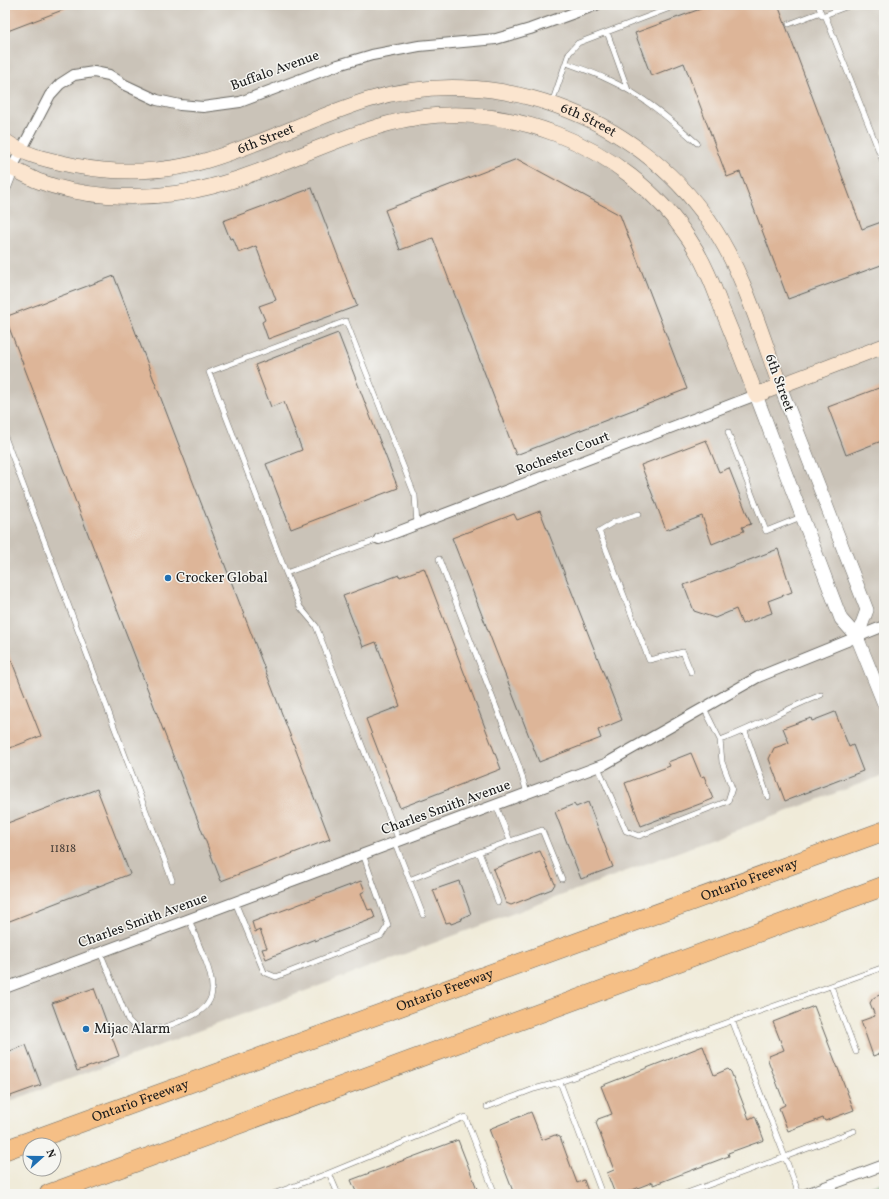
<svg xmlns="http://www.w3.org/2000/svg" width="889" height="1199" font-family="Vollkorn,serif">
<rect width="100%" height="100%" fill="#f6f6f2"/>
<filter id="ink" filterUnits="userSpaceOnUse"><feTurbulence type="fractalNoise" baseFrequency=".025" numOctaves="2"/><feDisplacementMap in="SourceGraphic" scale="8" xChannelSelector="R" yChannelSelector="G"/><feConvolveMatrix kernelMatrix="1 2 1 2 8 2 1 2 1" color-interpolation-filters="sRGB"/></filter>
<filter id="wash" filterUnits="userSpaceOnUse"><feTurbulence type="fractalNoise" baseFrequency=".012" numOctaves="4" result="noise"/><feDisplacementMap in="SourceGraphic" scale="16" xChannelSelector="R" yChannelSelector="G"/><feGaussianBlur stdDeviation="0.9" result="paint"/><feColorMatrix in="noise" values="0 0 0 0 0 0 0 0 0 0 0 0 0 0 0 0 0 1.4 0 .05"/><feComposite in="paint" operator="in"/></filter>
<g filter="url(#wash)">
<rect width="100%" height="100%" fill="#f0ebd9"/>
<path fill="#cac3b8" d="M5,5H884V775L5,1103Z"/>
<path fill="#89c980" stroke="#52724e" d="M884,1182V1194H851Z"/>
<g id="blocks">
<path fill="#ddb598" d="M5,5H73V6L5,32Z
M711,5H778L862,229L884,221V264L788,299L740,172L727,177L684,63L651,76L635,33Z
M517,159L620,215L687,389L516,455L433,238L400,250L385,210Z
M312,188L357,306L268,339L262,322L265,320L259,306L276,300L256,246L239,253L233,238L230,239L223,221Z
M114,276L330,839L221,881L5,317Z
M338,333L398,488L291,529L266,464L302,450L284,402L271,407L255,365Z
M884,386V440L846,455L828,407Z
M706,440L719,472L729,468L751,524L742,527L744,531L712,544L702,516L666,530L641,465Z
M540,511L622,720L598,730L601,738L539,762L452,538L514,514L517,520Z
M778,549L792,592L768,601L772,613L742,624L736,609L715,618L694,611L684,585Z
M424,568L501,769L400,808L366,719L400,706L376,642L363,647L343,596L399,575L400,577Z
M5,644L41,736L5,750Z
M835,712L849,747L853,745L863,771L785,801L769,759L774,748L789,743L783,728L811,718L812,721Z
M691,753L701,777L704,776L713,799L641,826L625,783L670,766L668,762Z
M97,789L130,874L7,922L5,915V824Z
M588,802L613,867L581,879L555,812L574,804L576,807Z
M540,851L555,884L552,889L511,905L506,903L493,869Z
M361,881L365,891L361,893L368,910L372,909L375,918L315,941V939L266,959L262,949L267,948L260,930L255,932L252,922Z
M459,881L471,914L461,918L462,920L451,924L450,922L446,923L433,890Z
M94,988L119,1056L77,1071L52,1003Z
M884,993V1052L873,1056L861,1021L875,1016L870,1003L873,998Z
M814,1006L854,1110L825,1121L823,1118L788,1131L779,1108L785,1105L768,1060L769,1056L784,1050L773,1022Z
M26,1045L41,1085L5,1098V1053Z
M703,1046L714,1075L728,1069L731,1072L749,1119L755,1116L764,1140L728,1153L729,1156L653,1185V1182L622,1194H615L607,1173L614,1170L596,1123L598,1119L612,1114L601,1086Z
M531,1112L542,1140L555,1135L560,1137L577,1183L584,1180L589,1194H514L489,1129Z
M458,1140L479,1194H357L351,1180Z"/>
</g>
</g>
<g filter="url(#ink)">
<use href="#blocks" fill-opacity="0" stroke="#66645e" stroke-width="1"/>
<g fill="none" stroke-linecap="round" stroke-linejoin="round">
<defs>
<path id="service" d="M818,5L822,16L851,5
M825,15L884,164
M789,24L821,12
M607,32L628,90
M566,63C580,68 595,73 609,80C642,95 670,119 697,143
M552,103L569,53L578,43L678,5
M728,432L766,531L801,517
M5,437L172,880
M639,514L614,522L599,531L649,660L683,652L691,672
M379,539L286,573L300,607L316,626L399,841
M439,559L519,766L527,793
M286,573L209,372L346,321L415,496L417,524
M745,731L768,797
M720,740C755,728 786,708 821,695
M598,767L626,831L639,836L728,801L732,788L722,762L720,740L704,708
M496,805L510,841L479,852L498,902
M510,841L542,830L562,879
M395,843L423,915
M409,880L479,852
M235,902L264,972L276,977L381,936L388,925L363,854
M100,952L128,1020L137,1029C158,1031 163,1028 181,1021C217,1008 217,990 205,959C199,946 194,932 189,919
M831,986L856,1052
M732,1020L785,1157L854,1131
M487,1107L534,1089L560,1082
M329,1173L465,1117L495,1194
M273,1194L329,1173L338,1194
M602,1194L560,1082L884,967
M684,1194L785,1157L799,1194"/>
<path id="minor" d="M12,168L50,95L60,84L74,75L94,72L109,75L125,85L157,100L180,105L203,107L240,102L338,65L372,55L419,46L496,39L530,29L596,5
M379,539L756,395
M5,988L605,764L758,677L884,626
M806,1194L884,1165"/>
<path id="tertiary" d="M5,186L12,168
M780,386L867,610L857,637
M756,395L841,619L857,637L884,704"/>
<g id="secondary">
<path id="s1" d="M5,141C28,157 48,160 76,166C118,174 166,173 208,160C262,144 314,117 368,100C494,62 634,114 709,221C743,270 760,330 780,386"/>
<path d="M5,165C16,170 27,176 38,181C81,197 133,200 179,193C251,183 317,143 387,124C498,93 626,143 689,239C704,261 713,285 722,309C734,338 745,366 756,395L884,346"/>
</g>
<g id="motorway">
<path id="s2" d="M5,1150L884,831"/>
<path d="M49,1194L884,886"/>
</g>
</defs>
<use href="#service" stroke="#66645e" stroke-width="6"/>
<use href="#minor" stroke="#66645e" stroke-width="12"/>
<use href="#tertiary" stroke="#66645e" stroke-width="14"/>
<use href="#secondary" stroke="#66645e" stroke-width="16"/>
<use href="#motorway" stroke="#66645e" stroke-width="20"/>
<use href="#service" stroke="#fff" stroke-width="5"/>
<use href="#minor" stroke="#fff" stroke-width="10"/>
<use href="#tertiary" stroke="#fff" stroke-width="13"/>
<use href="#secondary" stroke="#fbe5cf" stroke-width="15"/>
<use href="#motorway" stroke="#f5bf86" stroke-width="19"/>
</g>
</g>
<g fill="#1f6fb2" stroke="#f6f6f2" stroke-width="1.5">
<circle cx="168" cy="578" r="4"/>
<circle cx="86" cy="1029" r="4"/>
</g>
<g text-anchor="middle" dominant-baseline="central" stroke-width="3" stroke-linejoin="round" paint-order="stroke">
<g font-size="12" fill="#4c423b">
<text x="63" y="849">11818</text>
</g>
<g font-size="14" fill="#1c1c1c" stroke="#f6f6f2">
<text transform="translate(275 71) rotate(-20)">Buffalo Avenue</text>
<text stroke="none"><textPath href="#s1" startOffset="607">6th Street</textPath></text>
<text stroke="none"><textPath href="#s1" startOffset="271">6th Street</textPath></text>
<text transform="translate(779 383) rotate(70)">6th Street</text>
<text transform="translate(563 454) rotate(-21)">Rochester Court</text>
<text transform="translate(446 808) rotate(-20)">Charles Smith Avenue</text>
<text stroke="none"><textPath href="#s2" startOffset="792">Ontario Freeway</textPath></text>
<text transform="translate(143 921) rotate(-20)">Charles Smith Avenue</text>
<text stroke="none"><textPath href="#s2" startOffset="468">Ontario Freeway</textPath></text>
<text stroke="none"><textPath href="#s2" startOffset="144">Ontario Freeway</textPath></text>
</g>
<g font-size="14" fill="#1c1c1c" stroke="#f6f6f2" text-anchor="start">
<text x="176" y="578">Crocker Global</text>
<text x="94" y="1029">Mijac Alarm</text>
</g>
</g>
<rect width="889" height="1199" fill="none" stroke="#f6f6f2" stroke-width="20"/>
<g transform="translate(42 1157) rotate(69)"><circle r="19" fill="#f6f6f2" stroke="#9f9f9c"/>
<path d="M0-3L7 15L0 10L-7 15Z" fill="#1f6fb2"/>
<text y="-6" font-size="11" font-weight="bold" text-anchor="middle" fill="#1c1c1c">N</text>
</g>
</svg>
